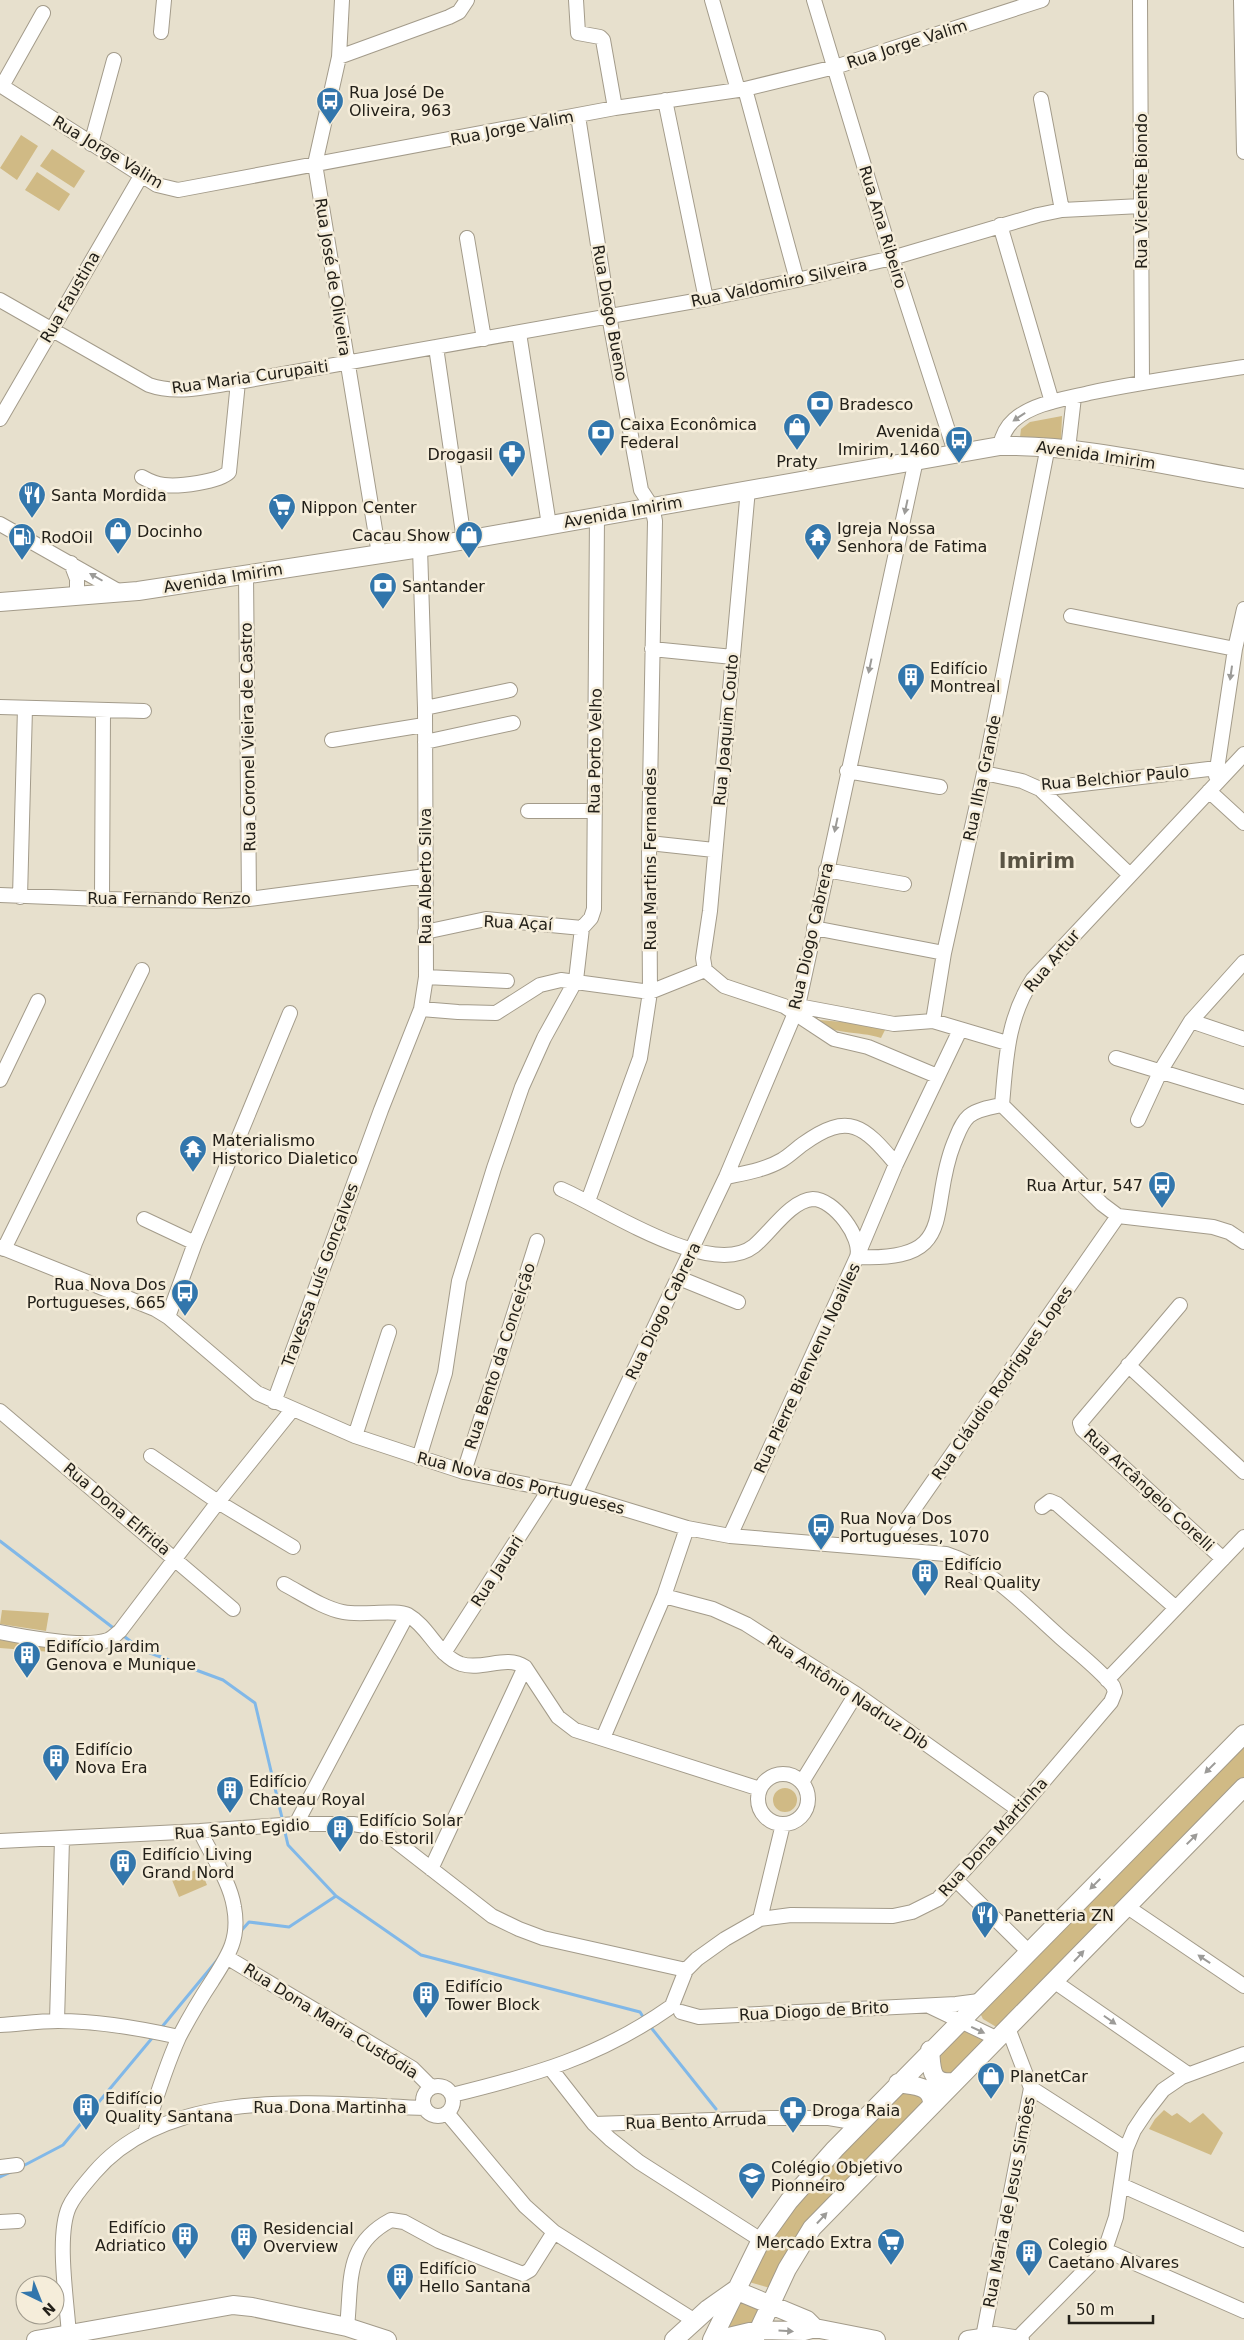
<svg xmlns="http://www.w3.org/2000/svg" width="1244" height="2340" font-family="'DejaVu Sans',sans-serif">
<rect width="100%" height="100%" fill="#e7e0cd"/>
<path fill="#d0ba85" d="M21,135L38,146L17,180L0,168Z
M52,149L85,171L74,188L40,166Z
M37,172L70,194L59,211L25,190Z
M1062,416L1061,443L1024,440L1020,437L1021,429L1030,422Z
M811,1015L820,1020L864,1024L885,1030L881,1038C859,1030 827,1037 811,1015Z
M2,1610L49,1613L46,1631L0,1624Z
M0,1640L51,1645V1652L0,1648Z
M1244,1744V1778L998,2028L983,2019L980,2013Z
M773 1800a12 12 0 1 1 24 0a12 12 0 1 1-24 0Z
M200,1868L207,1885L179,1897L172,1880Z
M965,2028L984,2038L977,2049L949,2079L942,2078L935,2058Z
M906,2089L925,2097L924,2105L770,2288L749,2282C764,2255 778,2227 797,2203C831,2163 868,2126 906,2089Z
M1164,2110L1172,2116L1177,2113L1190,2123L1203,2113L1223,2133L1211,2155L1149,2129L1155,2119Z
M742,2294L761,2304L751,2328L722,2336Z"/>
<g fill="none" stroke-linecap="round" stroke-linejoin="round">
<path stroke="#81b8e8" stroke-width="3" d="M0,1541L116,1630
M121,1634L142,1650L223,1680L255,1703L283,1822
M284,1828L288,1845L336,1896L421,1955L640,2012L645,2020
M240,1932L249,1922L289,1927L336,1896
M649,2025L716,2109
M161,2028L219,1958
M21,2167L63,2145L153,2037
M0,2177L11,2172"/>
<defs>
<path id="minor" d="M342,0L339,57L315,164L379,554
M576,0L578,33L600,37L603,40L615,108
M712,0L738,90
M814,0L892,258L955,452
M1140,0L1142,382
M1241,0L1244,152
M161,32L164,0
M339,57L449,17L459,12L467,0
M0,85L157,185L178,190L615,108L745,89L835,67L1042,0
M2,86L43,13
M745,89L797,280
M1041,99L1062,210
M665,100L706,299
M578,116L609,316L641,490L652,507L655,521L649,843L650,992L640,1058L588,1201
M91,144L114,60
M1000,225L1052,402
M467,238L484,339
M0,300L149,385C177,395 209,386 238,382L706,299L797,280L892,258L1038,215L1062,210L1141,206
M519,333L549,525
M436,347L464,540
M0,419L141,176
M1000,446C1002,436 1006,427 1014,420C1033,403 1065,399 1089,393C1141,382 1192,375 1244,367
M1068,449L1074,397
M142,477C149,481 156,484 164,485C178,487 219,482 229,472L238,382
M0,524L120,592
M71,563L77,579V596
M246,574L249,899
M1071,616L1235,649
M652,649L733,657
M0,707L144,711
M425,708L510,690
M332,740L424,725
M425,742L513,723
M1244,754L1033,979C1007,1018 1006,1060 1002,1105L1102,1204L1118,1216L1213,1227L1229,1232L1244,1242
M847,771L940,787
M984,773L1022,781L1040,789L1217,768
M1216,776L1235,649L1244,609
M1040,789L1130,875
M1209,791L1244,823
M528,811H594
M649,843L714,850
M826,870L904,884
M0,895L102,899L215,901L249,899L426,876
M20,897L25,708
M102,899L103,711
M814,928L944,953
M425,932L486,919L582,928
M705,970L703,958L710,911L748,489
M426,977L507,981
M798,1006L894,1024L933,1021L1007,1043
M421,1009L458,1012L496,1013L540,985L561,980L650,992L705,970L724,986L784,1006L834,1039L868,1047L937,1076
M933,1021L944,953L984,773L1048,446
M1191,1021L1244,1039
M1116,1058L1244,1097
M0,1080L38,1001
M1138,1120L1161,1070L1191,1021L1244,962
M726,1177C745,1173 765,1170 782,1160C789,1156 796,1149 803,1144C849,1111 864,1126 896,1164
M561,1189C605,1208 711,1280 754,1246C770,1233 791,1200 813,1199C834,1199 863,1238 857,1257L730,1536
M144,1219L195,1243
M0,1247L155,1309L168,1317L257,1393L355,1436L464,1472L575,1494L687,1528L730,1536L946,1554C991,1568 1025,1606 1060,1637C1078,1653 1098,1668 1113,1686L1115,1692L1111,1702L1019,1810L938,1899L912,1912L893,1916L791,1915L760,1919L725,1939L697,1959L686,1970L673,2003
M4,1249L142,970
M859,1252L896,1164L960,1030
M857,1257C961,1262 927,1210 954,1143C958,1134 961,1123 969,1116C978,1109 992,1107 1002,1105
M679,1278L738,1302
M1180,1305L1080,1423L1082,1429L1223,1559
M168,1317L195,1243L290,1013
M1128,1365L1244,1472
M274,1402L381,1110L421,1009L426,977L425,708L420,548
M0,1411L233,1609
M355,1436L389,1332
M151,1456L218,1502L293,1547
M419,1458L445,1373L459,1281L494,1168L522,1087L544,1038L576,980L582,928L591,918L594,909L597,516
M464,1472L537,1241
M575,1494L726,1177L798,1006L916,460
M1042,1507L1050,1501L1057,1504L1176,1608
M886,1549L1118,1216
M284,1584C303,1594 323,1608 343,1612C360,1616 396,1609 408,1615C429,1627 438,1656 461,1664C483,1671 506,1654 525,1667L558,1717L575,1730L760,1789
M664,1596L713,1609L746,1624L856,1694L1019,1810
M0,1632C25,1637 84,1648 108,1640C113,1638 116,1634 120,1631L218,1502L292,1410
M444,1653L549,1490
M1107,1680L1244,1537
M603,1738L664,1596L687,1528
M758 1799a25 25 0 1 1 50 0a25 25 0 1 1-50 0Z
M802,1782L856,1694
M296,1824L407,1615
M0,1841L200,1831L296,1824H353L372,1827L389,1836L492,1916L519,1929L543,1938L686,1970
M431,1869L525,1667
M957,1881L1028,1951
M1126,1906L1244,1986
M760,1919L783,1824
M228,1958L412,2068L431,2087
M1055,1982L1188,2074
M929,2006L998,2039
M681,2012L699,2017L956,2004L979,2001
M57,2021L62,1839
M0,2025C19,2024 38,2021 58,2021C99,2021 139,2028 179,2037
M1008,2028L1031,2088
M551,2069L594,2124L610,2139L639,2162L761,2240
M423 2101a15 15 0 1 1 30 0a15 15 0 1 1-30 0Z
M452,2095C534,2075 599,2057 669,2008
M447,2113L525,2206L554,2232L695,2321
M594,2124L771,2118H829L858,2123
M145,2133C155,2101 165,2068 179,2037C189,2018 200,1999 212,1981C228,1956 240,1939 234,1907C230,1881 211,1855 200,1831
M0,2167L17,2165
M1121,2185L1244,2240
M0,2222L18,2221
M1105,2250L1244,2311
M347,2327C352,2281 344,2245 391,2220L404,2222L439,2241L523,2274L530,2270L554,2232
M69,2335C67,2302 56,2236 69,2207C75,2194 85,2184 94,2173C170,2084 320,2104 425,2108
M983,2337L1031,2088L1126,2149
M1016,2340L1105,2250L1116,2217L1126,2149L1134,2130L1146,2112L1163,2090L1182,2077L1244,2054"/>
<path id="major" d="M0,602L138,591L420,548L1000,446C1082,445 1163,465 1244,479
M930,2050C932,2068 929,2085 955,2082
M898,2083C912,2086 933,2084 932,2105
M36,2340L233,2305L252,2307L347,2327L387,2340
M674,2340L708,2309L735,2290L807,2320L815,2328L876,2340
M712,2340L761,2240L789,2201L835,2149L1244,1734
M716,2340L758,2330L804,2331L815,2328
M754,2340L787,2269L812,2228L1244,1787
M968,2340L995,2336L1020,2340"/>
</defs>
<use href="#minor" stroke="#a39b8a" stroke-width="16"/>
<use href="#major" stroke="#a39b8a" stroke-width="20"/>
<use href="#minor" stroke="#fff" stroke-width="14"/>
<use href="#major" stroke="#fff" stroke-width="18"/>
</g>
<defs><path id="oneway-solid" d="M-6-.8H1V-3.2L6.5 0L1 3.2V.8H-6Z" transform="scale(1.25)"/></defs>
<g fill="#9c9b98">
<use href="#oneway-solid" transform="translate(1019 417) rotate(146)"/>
<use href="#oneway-solid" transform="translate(906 507) rotate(102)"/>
<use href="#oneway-solid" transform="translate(96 577) rotate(-150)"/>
<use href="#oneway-solid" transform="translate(870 666) rotate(102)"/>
<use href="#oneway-solid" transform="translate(1231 673) rotate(98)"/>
<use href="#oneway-solid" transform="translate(836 825) rotate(102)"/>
<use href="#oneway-solid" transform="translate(1210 1768) rotate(135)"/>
<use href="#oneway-solid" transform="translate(1192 1839) rotate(-45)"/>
<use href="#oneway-solid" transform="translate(1095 1884) rotate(135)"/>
<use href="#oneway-solid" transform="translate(1079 1956) rotate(-47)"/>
<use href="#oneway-solid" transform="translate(1204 1959) rotate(-146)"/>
<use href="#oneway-solid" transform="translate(1110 2020) rotate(35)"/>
<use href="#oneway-solid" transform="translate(978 2030) rotate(25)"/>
<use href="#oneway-solid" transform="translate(822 2218) rotate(-47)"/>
<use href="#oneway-solid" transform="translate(786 2331) rotate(3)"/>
</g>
<defs>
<symbol id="bus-pin" viewBox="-11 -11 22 30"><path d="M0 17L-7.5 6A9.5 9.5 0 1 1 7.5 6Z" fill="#3276ac" stroke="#f5edda"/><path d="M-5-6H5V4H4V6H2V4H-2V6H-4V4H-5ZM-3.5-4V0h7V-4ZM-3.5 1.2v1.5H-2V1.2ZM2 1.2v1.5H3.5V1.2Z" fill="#fff"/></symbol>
<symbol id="bank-pin" viewBox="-11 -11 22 30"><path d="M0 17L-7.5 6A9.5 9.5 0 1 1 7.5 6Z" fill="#3276ac" stroke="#f5edda"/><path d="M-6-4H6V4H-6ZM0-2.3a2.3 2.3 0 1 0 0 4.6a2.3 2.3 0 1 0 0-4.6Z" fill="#fff"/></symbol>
<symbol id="shop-pin" viewBox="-11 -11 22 30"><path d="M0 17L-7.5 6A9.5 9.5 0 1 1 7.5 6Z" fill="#3276ac" stroke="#f5edda"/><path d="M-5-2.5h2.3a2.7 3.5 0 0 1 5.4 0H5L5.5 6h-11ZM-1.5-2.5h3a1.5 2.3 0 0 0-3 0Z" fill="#fff"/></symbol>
<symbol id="pharmacy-pin" viewBox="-11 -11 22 30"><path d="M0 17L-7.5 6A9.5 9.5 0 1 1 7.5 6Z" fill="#3276ac" stroke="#f5edda"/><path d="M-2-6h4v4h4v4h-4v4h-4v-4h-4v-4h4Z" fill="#fff"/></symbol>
<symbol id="restaurant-pin" viewBox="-11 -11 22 30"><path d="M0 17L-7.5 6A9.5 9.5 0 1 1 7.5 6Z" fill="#3276ac" stroke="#f5edda"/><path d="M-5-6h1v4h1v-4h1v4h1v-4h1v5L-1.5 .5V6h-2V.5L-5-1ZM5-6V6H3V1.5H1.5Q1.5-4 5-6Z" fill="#fff"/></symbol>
<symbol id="supermarket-pin" viewBox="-11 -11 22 30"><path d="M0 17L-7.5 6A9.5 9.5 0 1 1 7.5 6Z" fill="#3276ac" stroke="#f5edda"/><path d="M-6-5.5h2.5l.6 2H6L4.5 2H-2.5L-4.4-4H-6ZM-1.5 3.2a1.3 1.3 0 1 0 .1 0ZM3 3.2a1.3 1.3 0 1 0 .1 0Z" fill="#fff"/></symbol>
<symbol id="fuel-pin" viewBox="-11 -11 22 30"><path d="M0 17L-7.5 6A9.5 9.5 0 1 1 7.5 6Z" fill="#3276ac" stroke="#f5edda"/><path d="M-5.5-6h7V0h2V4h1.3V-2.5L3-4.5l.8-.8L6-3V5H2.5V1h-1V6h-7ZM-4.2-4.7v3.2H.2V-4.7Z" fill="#fff"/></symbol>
<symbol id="temple-pin" viewBox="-11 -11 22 30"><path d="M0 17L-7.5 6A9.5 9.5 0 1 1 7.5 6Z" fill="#3276ac" stroke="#f5edda"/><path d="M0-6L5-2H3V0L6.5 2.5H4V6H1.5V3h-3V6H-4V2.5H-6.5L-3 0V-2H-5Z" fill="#fff"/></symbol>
<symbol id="building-pin" viewBox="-11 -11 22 30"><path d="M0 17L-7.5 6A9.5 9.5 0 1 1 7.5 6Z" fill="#3276ac" stroke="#f5edda"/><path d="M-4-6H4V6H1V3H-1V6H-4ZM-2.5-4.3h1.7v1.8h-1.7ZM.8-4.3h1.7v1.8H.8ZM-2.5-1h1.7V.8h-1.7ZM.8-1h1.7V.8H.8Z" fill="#fff"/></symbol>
<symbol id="school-pin" viewBox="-11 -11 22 30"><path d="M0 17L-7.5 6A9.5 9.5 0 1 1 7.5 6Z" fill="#3276ac" stroke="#f5edda"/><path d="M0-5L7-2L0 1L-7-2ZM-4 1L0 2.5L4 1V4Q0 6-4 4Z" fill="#fff"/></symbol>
</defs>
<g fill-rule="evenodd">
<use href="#bus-pin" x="314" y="85" width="32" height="43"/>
<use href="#bank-pin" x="804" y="388" width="32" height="43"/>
<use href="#shop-pin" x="781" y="411" width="32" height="43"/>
<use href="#bank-pin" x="585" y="417" width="32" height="43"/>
<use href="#bus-pin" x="943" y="424" width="32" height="43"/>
<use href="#pharmacy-pin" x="496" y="438" width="32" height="43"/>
<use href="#restaurant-pin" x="16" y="479" width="32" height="43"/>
<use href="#supermarket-pin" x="266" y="491" width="32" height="43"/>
<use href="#shop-pin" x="102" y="515" width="32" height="43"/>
<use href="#shop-pin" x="453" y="519" width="32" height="43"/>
<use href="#fuel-pin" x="6" y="521" width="32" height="43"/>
<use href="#temple-pin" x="802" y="521" width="32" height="43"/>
<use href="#bank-pin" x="367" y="570" width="32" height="43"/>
<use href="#building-pin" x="895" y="661" width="32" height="43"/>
<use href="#temple-pin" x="177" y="1133" width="32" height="43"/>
<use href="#bus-pin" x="1146" y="1169" width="32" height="43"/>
<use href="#bus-pin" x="169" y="1277" width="32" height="43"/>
<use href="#bus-pin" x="805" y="1511" width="32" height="43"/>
<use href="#building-pin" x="909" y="1557" width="32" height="43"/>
<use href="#building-pin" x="11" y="1639" width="32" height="43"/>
<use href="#building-pin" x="40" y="1742" width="32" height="43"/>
<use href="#building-pin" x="214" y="1774" width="32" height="43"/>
<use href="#building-pin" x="324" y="1813" width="32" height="43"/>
<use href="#building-pin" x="107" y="1847" width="32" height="43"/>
<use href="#restaurant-pin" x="969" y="1899" width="32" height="43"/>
<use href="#building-pin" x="410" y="1979" width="32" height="43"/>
<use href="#shop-pin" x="975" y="2060" width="32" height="43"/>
<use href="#building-pin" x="70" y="2091" width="32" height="43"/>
<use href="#pharmacy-pin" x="777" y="2094" width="32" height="43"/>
<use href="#school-pin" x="736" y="2160" width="32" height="43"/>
<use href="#building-pin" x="169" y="2220" width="32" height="43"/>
<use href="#building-pin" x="228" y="2221" width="32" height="43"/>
<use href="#supermarket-pin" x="875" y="2226" width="32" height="43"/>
<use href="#building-pin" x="1013" y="2237" width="32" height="43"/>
<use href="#building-pin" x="384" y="2261" width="32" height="43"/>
</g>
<g text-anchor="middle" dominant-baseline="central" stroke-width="5" stroke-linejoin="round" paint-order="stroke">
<g font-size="16" fill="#232019" stroke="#f5edda">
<text transform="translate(907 44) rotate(-18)">Rua Jorge Valim</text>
<text transform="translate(512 128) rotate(-11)">Rua Jorge Valim</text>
<text transform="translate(108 152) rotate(31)">Rua Jorge Valim</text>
<text transform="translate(1141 191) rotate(-90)">Rua Vicente Biondo</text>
<text transform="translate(883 227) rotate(73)">Rua Ana Ribeiro</text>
<text transform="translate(333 277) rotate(81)">Rua José de Oliveira</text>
<text transform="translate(779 283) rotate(-12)">Rua Valdomiro Silveira</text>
<text transform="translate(70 297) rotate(-60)">Rua Faustina</text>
<text transform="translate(610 313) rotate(80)">Rua Diogo Bueno</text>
<text transform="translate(250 377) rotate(-8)">Rua Maria Curupaiti</text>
<text transform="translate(1096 455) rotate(8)">Avenida Imirim</text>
<text transform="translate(623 512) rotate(-10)">Avenida Imirim</text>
<text transform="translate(223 578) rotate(-9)">Avenida Imirim</text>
<text transform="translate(726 730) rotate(-85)">Rua Joaquim Couto</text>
<text transform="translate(248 737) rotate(-91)">Rua Coronel Vieira de Castro</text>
<text transform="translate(595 751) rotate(-89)">Rua Porto Velho</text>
<text transform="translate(982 778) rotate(-78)">Rua Ilha Grande</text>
<text transform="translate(1115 778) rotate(-5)">Rua Belchior Paulo</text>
<text transform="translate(650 859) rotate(-90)">Rua Martins Fernandes</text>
<text transform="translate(425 876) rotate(-90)">Rua Alberto Silva</text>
<text x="169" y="898">Rua Fernando Renzo</text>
<text transform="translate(518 923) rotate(3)">Rua Açaí</text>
<text transform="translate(811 936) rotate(-77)">Rua Diogo Cabrera</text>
<text transform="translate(1052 961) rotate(-50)">Rua Artur</text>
<text transform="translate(320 1275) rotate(-70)">Travessa Luís Gonçalves</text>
<text transform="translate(663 1311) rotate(-64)">Rua Diogo Cabrera</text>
<text transform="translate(500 1356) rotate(-72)">Rua Bento da Conceição</text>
<text transform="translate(807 1368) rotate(-65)">Rua Pierre Bienvenu Noailles</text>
<text transform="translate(1002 1383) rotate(-55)">Rua Cláudio Rodrigues Lopes</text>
<text transform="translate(521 1483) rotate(14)">Rua Nova dos Portugueses</text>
<text transform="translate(1149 1490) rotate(43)">Rua Arcângelo Corelli</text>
<text transform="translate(117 1509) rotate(40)">Rua Dona Elfrida</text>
<text transform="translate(497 1571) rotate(-57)">Rua Jauari</text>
<text transform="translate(848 1692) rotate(34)">Rua Antônio Nadruz Dib</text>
<text transform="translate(242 1829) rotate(-4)">Rua Santo Egidio</text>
<text transform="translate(993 1837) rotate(-48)">Rua Dona Martinha</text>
<text transform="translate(814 2011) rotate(-3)">Rua Diogo de Brito</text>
<text transform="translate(331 2021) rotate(32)">Rua Dona Maria Custódia</text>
<text x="330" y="2107">Rua Dona Martinha</text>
<text transform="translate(696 2121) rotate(-2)">Rua Bento Arruda</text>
<text transform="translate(1009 2202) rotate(-79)">Rua Maria de Jesus Simões</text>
</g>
<g font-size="16" fill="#232019" stroke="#f5edda" text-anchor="start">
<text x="349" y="92">Rua José De<tspan x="349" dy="18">Oliveira, 963</tspan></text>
<text x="839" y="404">Bradesco</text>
<text x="620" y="424">Caixa Econômica<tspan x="620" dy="18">Federal</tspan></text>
<text x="940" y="431" text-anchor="end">Avenida<tspan x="940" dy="18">Imirim, 1460</tspan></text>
<text x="493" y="454" text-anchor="end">Drogasil</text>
<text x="797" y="461" text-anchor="middle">Praty</text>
<text x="51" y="495">Santa Mordida</text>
<text x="301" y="507">Nippon Center</text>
<text x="837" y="528">Igreja Nossa<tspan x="837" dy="18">Senhora de Fatima</tspan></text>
<text x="137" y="531">Docinho</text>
<text x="450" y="535" text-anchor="end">Cacau Show</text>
<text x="41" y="537">RodOil</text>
<text x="402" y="586">Santander</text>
<text x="930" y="668">Edifício<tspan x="930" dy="18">Montreal</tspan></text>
<text x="212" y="1140">Materialismo<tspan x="212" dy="18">Historico Dialetico</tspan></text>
<text x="1143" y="1185" text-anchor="end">Rua Artur, 547</text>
<text x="166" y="1284" text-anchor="end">Rua Nova Dos<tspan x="166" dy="18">Portugueses, 665</tspan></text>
<text x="840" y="1518">Rua Nova Dos<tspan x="840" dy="18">Portugueses, 1070</tspan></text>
<text x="944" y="1564">Edifício<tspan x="944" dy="18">Real Quality</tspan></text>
<text x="46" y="1646">Edifício Jardim<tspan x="46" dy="18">Genova e Munique</tspan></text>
<text x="75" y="1749">Edifício<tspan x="75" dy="18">Nova Era</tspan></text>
<text x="249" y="1781">Edifício<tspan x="249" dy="18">Chateau Royal</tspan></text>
<text x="359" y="1820">Edifício Solar<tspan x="359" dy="18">do Estoril</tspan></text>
<text x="142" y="1854">Edifício Living<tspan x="142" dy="18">Grand Nord</tspan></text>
<text x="1004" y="1915">Panetteria ZN</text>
<text x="445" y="1986">Edifício<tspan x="445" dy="18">Tower Block</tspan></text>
<text x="1010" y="2076">PlanetCar</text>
<text x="105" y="2098">Edifício<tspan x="105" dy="18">Quality Santana</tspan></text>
<text x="812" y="2110">Droga Raia</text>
<text x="771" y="2167">Colégio Objetivo<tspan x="771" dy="18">Pionneiro</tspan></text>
<text x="166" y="2227" text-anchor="end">Edifício<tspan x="166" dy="18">Adriatico</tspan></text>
<text x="263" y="2228">Residencial<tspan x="263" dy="18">Overview</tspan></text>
<text x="872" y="2242" text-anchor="end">Mercado Extra</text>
<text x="1048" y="2244">Colegio<tspan x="1048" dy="18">Caetano Alvares</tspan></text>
<text x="419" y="2268">Edifício<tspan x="419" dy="18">Hello Santana</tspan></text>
</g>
<g font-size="21" font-weight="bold" fill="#5a5444" stroke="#f5edda">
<text x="1037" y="861">Imirim</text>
</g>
</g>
<g transform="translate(40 2300) rotate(137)"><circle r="24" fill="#f5edda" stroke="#a19b8d"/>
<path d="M0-4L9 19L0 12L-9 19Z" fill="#3276ac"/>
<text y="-8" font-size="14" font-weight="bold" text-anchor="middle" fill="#232019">N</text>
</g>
<path d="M1069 2315v8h84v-8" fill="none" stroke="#232019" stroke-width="2.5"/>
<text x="1076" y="2315" font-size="15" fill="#232019" stroke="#f5edda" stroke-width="4" paint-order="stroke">50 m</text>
</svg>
